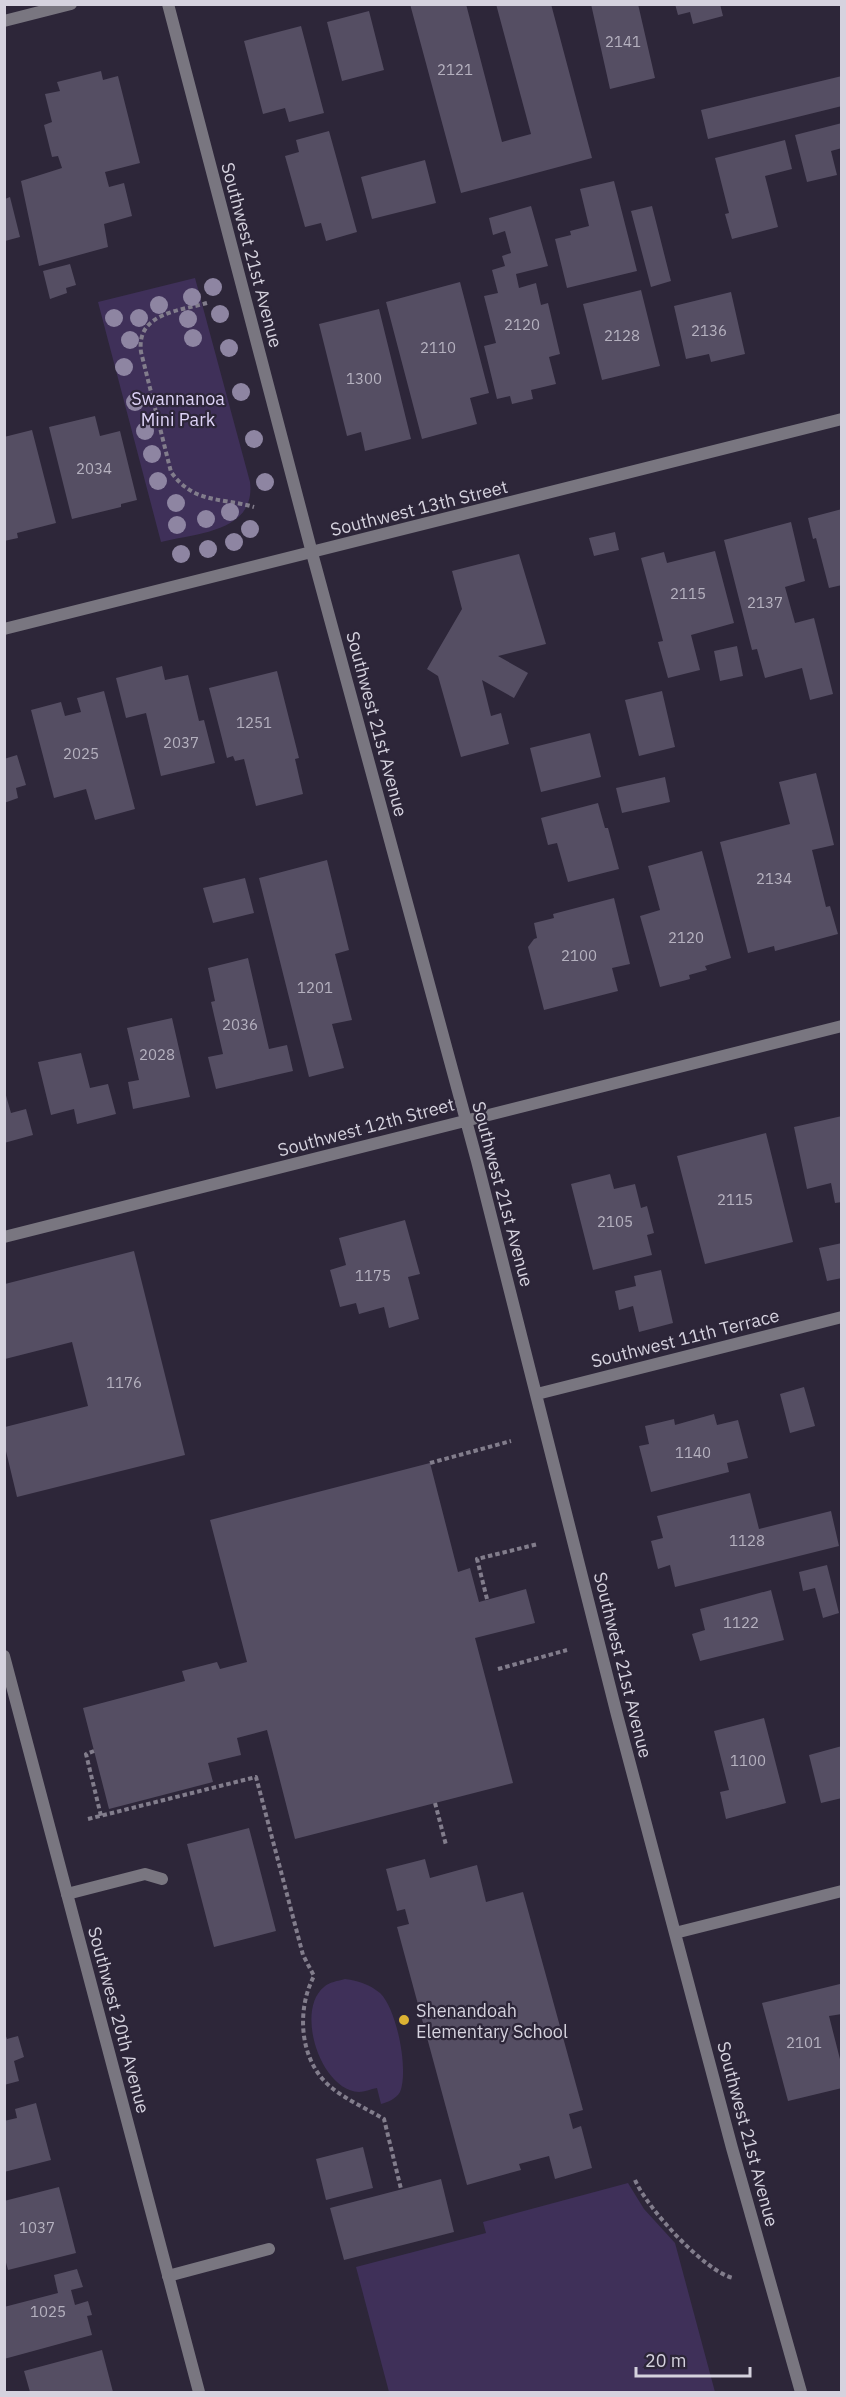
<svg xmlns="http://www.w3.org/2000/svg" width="846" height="2397" font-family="'IBM Plex Sans',sans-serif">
<rect width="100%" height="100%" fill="#2d2639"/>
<path fill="#3f3059" d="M195,278L250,482C256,532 197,533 161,542L98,302Z
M345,1979C359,1981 369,1984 380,1993C397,2009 409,2071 400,2092C396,2099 388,2102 381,2104L377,2088C371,2089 364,2092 359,2092C320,2090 295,2010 324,1987C329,1982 338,1981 345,1979Z
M628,2183L644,2209L675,2243L715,2392H389L356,2267L486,2233L483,2222Z"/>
<path fill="#554e63" d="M410,4H466L502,142L531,134L496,4H551L592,158L461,193Z
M591,4H638L655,78L610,89Z
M675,4H720L723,16L693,24L690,12L678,15Z
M369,11L384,70L342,81L327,22Z
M301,26L324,113L289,122L285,108L263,114L244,41Z
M101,71L103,80L118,76L140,163L105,172L109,187L124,183L132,216L104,224L108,247L39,266L21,181L62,168L58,156L52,157L44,125L52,122L45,94L60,91L57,82Z
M842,76V106L708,139L701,110Z
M842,123V148L831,151L837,175L807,182L795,135Z
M329,131L357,232L326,241L321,223L305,227L285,156L299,152L296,140Z
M785,140L792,169L765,176L778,227L732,239L725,214L729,213L715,158Z
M425,160L436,203L372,219L361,177Z
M614,181L637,271L567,288L555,239L571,235L570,231L589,226L580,189Z
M10,197L20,237L5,241V199Z
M531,206L548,266L516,274L519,288L536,283L541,305L548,303L560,354L549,357L556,384L531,390L533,399L512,404L510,396L497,399L484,346L496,343L484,296L498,293L492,270L505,266L502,256L511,253L505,231L493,235L489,218Z
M652,206L671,281L651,287L631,211Z
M70,264L76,285L66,288L67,293L50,299L43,271Z
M460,282L489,393L470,398L477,424L422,439L386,302Z
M641,290L660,366L602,380L583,304Z
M731,292L745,354L711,362L709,354L686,359L674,306Z
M379,309L411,439L365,451L361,432L347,436L319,324Z
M95,416L100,436L120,431L137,500L121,504V507L72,519L49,427Z
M32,430L56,523L17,533L18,538L4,541V437Z
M842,509V585L829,588L816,538L813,539L808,518Z
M791,522L805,581L785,587L795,623L814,618L833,694L810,700L802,668L765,678L757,649L752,650L724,540Z
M615,532L619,550L594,556L589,538Z
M715,551L734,623L691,635L700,670L668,678L658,642L663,641L641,558L664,552L667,563Z
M519,554L546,644L498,656L528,673L514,698L482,680L491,716L501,713L509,744L461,757L438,676L427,669L462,609L452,571Z
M737,646L743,676L720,681L714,651Z
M162,666L165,680L188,675L199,721L204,720L215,763L161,776L146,713L126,718L116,678Z
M277,671L299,758L295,759L303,794L256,806L244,759L235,761L233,756L227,758L209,688Z
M104,691L135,809L95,820L86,789L54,798L31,710L61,702L65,716L81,712L77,698Z
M662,691L675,747L639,756L625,700Z
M590,733L601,777L541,792L530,748Z
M17,755L26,785L16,788L18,798L4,803V759Z
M816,773L834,845L812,850L826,907L830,906L838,934L775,951L774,946L748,953L720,842L790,824L779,782Z
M665,777L670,802L622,813L616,788Z
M598,803L605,828H608L619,869L568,882L557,843L548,845L541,818Z
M702,851L731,958L705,966L707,970L689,975L690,979L660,987L640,916L660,910L648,866Z
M327,860L349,950L335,954L352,1020L332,1024L344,1068L309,1077L259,878Z
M245,878L254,913L213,923L203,888Z
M614,898L630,964L612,968L618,991L544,1010L528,947L534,939L537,938L534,923L554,918L553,914Z
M248,958L269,1049L287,1045L293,1071L216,1089L208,1057L223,1054L211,1002L215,1001L208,968Z
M172,1018L190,1097L133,1109L128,1082L139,1080L127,1028Z
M81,1053L90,1088L108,1084L116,1114L77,1124L74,1109L51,1115L38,1062Z
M5,1092L11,1113L26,1109L33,1135L4,1143Z
M842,1116V1202L835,1203L831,1183L807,1189L794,1127Z
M766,1133L793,1242L705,1264L677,1156Z
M610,1174L614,1189L635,1184L641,1208L647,1206L654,1233L647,1235L652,1255L593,1270L571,1184Z
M405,1220L420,1274L408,1277L419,1319L389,1328L384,1307L359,1314L356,1303L340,1307L330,1270L346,1265L339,1238Z
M842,1243V1278L827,1281L819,1248Z
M134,1251L185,1455L17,1497L5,1447V1427L88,1406L72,1342L5,1359V1284Z
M661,1270L673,1323L639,1332L633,1306L619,1310L615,1291L636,1286L634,1276Z
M804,1387L815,1426L790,1433L780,1394Z
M714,1414L717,1425L738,1420L748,1458L727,1463L729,1472L651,1492L639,1446L649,1444L645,1426L674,1419L675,1425Z
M430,1463L458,1572L470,1568L479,1602L526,1589L535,1623L475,1638L513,1783L295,1839L267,1730L237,1738L241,1755L208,1763L213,1782L109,1809L83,1708L185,1681L182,1671L217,1662L220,1669L247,1662L210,1520Z
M750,1493L759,1529L831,1511L839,1546L675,1587L670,1565L658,1569L651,1541L663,1538L657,1516Z
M827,1565L839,1613L823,1618L815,1588L803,1591L799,1572Z
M771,1590L784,1640L700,1661L692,1634L705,1630L700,1609Z
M764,1718L786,1803L726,1819L720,1792L729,1790L714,1731Z
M842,1746V1798L821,1803L809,1755Z
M249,1828L276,1931L214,1947L187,1844Z
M425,1859L430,1878L477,1865L486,1902L523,1892L583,2110L569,2114L573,2129L581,2126L592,2168L555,2179L549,2156L519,2164L521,2170L467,2185L397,1927L409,1924L405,1909L397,1911L386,1869Z
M840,1984L842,2014L829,2016L842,2067V2088L788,2101L762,2003Z
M4,2031L7,2039L18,2036L24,2057L14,2061L19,2081L4,2085Z
M36,2103L51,2160L4,2172V2121L17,2118L15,2109Z
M363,2147L373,2188L326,2200L316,2159Z
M441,2179L454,2232L344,2260L330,2208Z
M59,2187L76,2253L8,2270L4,2255V2201Z
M77,2269L83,2287L71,2290L75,2305L88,2301L92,2315L87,2316L92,2335L4,2359V2307L58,2293L54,2275Z
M102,2350L113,2392H30L24,2371Z"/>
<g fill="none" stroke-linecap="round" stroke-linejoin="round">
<path stroke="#827d8c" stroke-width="4" stroke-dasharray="4.5 3" stroke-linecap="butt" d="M207,303C179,311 136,313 141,352L171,472C194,504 220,497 254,507
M430,1463L511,1441
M487,1599L477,1559L538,1544
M498,1669L567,1650
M94,1751L86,1754L101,1816
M435,1803L446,1845
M88,1819L256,1777L303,1955L314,1976C296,2010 299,2062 332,2088C347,2100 367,2109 384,2119L401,2189
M635,2180C647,2208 704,2271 733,2278"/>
<path stroke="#797680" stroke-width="12" d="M67,1894L145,1874L162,1879
M168,2276L269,2249"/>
<path stroke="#797680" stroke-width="12" d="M168,4L312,553L477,1161L617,1715L732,2148L801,2392
M4,21L71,4
M4,629L842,419
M4,1237L842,1026
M537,1394L842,1317
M4,1656L199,2392
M675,1933L842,1891"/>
</g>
<g fill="#8e85a2">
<circle cx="213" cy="287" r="9"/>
<circle cx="192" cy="297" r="9"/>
<circle cx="159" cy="305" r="9"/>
<circle cx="220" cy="314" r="9"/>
<circle cx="114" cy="318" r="9"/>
<circle cx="139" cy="318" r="9"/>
<circle cx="188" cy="319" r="9"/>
<circle cx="193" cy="338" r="9"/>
<circle cx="130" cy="340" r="9"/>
<circle cx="229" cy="348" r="9"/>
<circle cx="124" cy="367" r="9"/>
<circle cx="241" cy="392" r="9"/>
<circle cx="135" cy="402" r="9"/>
<circle cx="145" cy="431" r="9"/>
<circle cx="254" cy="439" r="9"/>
<circle cx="152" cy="454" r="9"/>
<circle cx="158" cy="481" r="9"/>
<circle cx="265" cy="482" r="9"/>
<circle cx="176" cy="503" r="9"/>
<circle cx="230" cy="512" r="9"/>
<circle cx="206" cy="519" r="9"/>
<circle cx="177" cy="525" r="9"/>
<circle cx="250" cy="529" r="9"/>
<circle cx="234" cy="542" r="9"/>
<circle cx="208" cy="549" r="9"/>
<circle cx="181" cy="554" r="9"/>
</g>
<circle fill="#dcb233" stroke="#2d2639" stroke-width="2" cx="404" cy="2020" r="6"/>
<g text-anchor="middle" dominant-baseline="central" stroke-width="4.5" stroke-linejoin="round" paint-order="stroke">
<g font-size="15" fill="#b5b1bf">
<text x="623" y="41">2141</text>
<text x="455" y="69">2121</text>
<text x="522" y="324">2120</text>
<text x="709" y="330">2136</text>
<text x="622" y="335">2128</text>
<text x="438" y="347">2110</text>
<text x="364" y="378">1300</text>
<text x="94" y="468">2034</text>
<text x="688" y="593">2115</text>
<text x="765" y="602">2137</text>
<text x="254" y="722">1251</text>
<text x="181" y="742">2037</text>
<text x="81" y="753">2025</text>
<text x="774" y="878">2134</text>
<text x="686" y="937">2120</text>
<text x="579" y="955">2100</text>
<text x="315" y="987">1201</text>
<text x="240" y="1024">2036</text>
<text x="157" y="1054">2028</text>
<text x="735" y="1199">2115</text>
<text x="615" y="1221">2105</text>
<text x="373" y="1275">1175</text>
<text x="124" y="1382">1176</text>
<text x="693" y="1452">1140</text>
<text x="747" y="1540">1128</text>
<text x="741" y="1622">1122</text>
<text x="748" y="1760">1100</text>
<text x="804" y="2042">2101</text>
<text x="37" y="2227">1037</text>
<text x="48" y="2311">1025</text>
</g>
<g font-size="18" fill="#d5d2de" stroke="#2d2639">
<text transform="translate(252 255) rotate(75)">Southwest 21st Avenue</text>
<text transform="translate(419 508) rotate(-14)">Southwest 13th Street</text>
<text transform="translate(377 724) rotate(75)">Southwest 21st Avenue</text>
<text transform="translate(366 1127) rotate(-15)">Southwest 12th Street</text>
<text transform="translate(503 1194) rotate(75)">Southwest 21st Avenue</text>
<text transform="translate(685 1338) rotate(-14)">Southwest 11th Terrace</text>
<text transform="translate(623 1665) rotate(76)">Southwest 21st Avenue</text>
<text transform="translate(119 2020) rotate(75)">Southwest 20th Avenue</text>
<text transform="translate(748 2134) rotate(75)">Southwest 21st Avenue</text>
</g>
<g font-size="18" fill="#ded3f7" stroke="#2d2639">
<text x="178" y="398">Swannanoa<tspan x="178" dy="21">Mini Park</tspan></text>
</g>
<g font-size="18" fill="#d5d2de" stroke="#2d2639" text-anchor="start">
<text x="416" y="2010">Shenandoah<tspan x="416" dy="21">Elementary School</tspan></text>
</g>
</g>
<rect width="846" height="2397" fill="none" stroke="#d5d2de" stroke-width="12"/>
<path d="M636 2367v9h114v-9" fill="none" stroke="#d5d2de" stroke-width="3"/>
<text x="645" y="2367" font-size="18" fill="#d5d2de" stroke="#2d2639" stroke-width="4.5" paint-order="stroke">20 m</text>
</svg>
